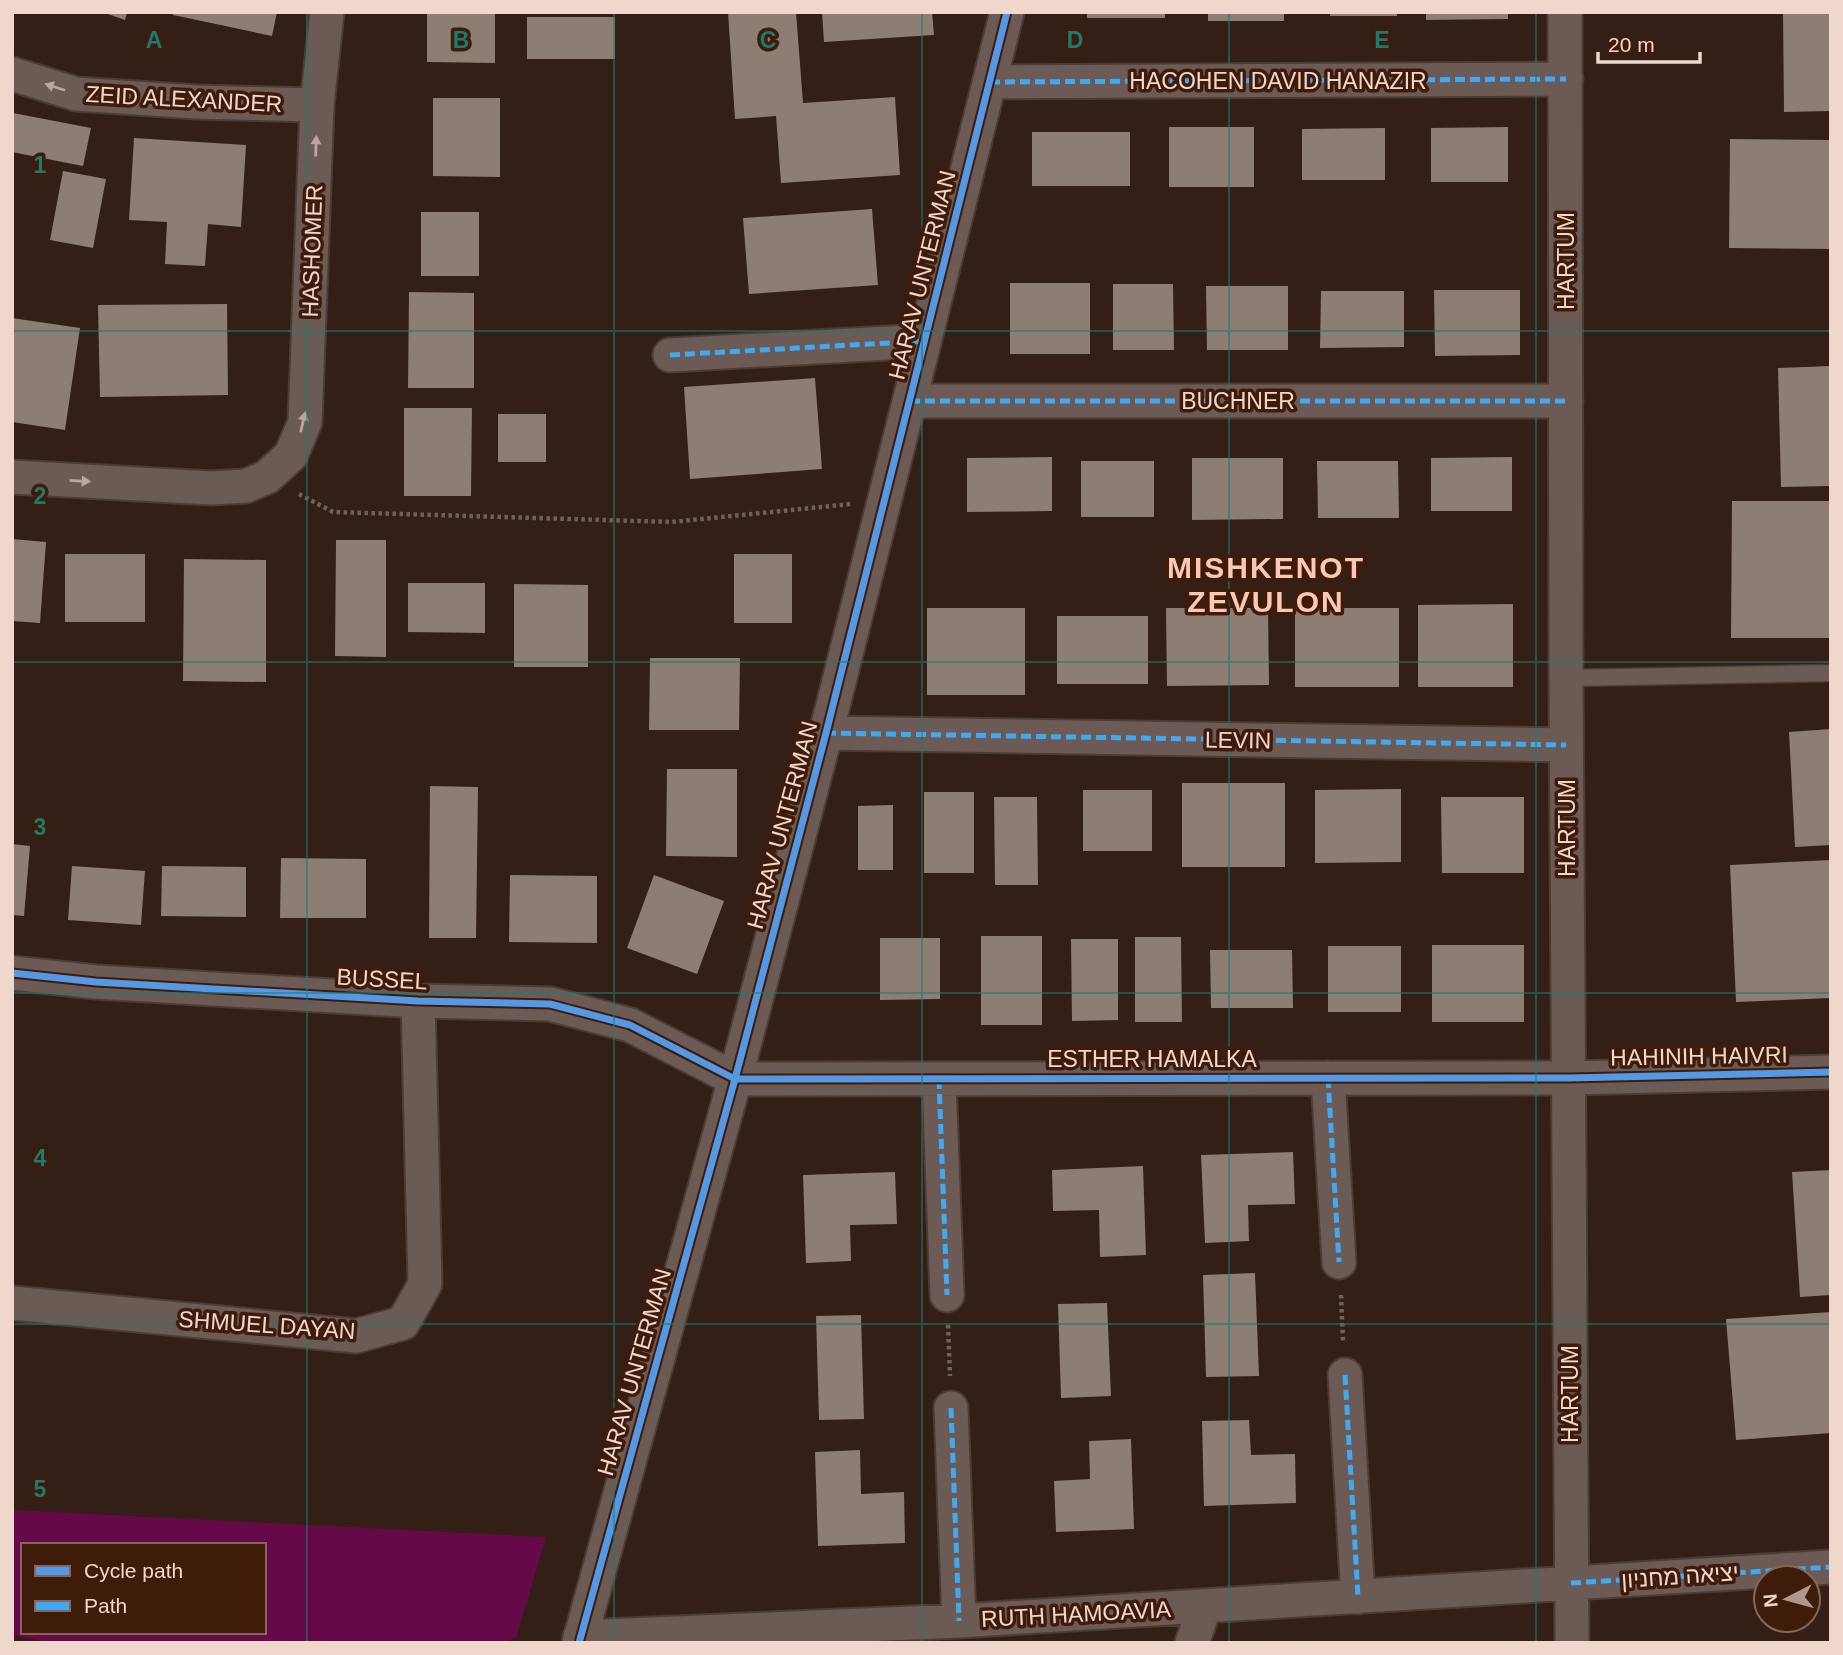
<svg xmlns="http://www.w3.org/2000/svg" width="1843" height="1655" font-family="Arial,'Noto Sans Hebrew',sans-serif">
<rect width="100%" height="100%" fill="#331f16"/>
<path fill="#650949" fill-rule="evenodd" d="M12,1510L546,1537L516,1638L499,1643H52L12,1635ZM23,1545H264V1632H23Z"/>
<path fill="#8d7d72" d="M102,12H127L125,20Z
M173,12H277L272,36L173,15Z
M427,12H495V63L427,62Z
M728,12H796L803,103L895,97L900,175L781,183L776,116L735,119Z
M822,12H932L934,35L824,42Z
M1087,12H1165V18H1087Z
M1208,12H1284V21H1208Z
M1330,12H1397V16H1330Z
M1426,12H1508V19L1426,20Z
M1783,12H1831V111L1784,112Z
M527,17H615V59H527Z
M433,98H500V177L433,176Z
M13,113L91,128L83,166L12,152Z
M1169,127H1254V187H1169Z
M1508,127V182H1431V128Z
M1385,128V180H1302V129Z
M1032,132H1130V186H1032Z
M134,138L246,145L241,227L208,224L205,266L165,264L167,222L129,220Z
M1730,139L1831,140V249L1729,248Z
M63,171L106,179L93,248L50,240Z
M872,209L878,285L749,294L743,218Z
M421,212H479V276H421Z
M1010,283H1090V354H1010Z
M1113,284H1173L1174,350H1113Z
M1206,286H1288V350H1207Z
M1434,290H1520V355L1435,356Z
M1321,291H1404V347L1320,348Z
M409,292L474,293V388H408Z
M227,304L228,395L100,397L98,305Z
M12,318L80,328L65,430L12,422Z
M1831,366V486L1781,487L1778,368Z
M815,378L822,469L690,479L684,387Z
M404,408H472L471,496H404Z
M498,414H546V462H498Z
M1052,457V511L967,512V458Z
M1512,457V511H1431V458Z
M1192,458H1283V519L1192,520Z
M1081,461H1154V517H1081Z
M1317,461H1398L1399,518H1318Z
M1732,501H1831V638H1731Z
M12,539L46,542L40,623L12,621Z
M336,540H386V657L335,656Z
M65,554H145V622H65Z
M734,554H792V623H734Z
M184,559L266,560V682L183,681Z
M408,583H485V633L408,632Z
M514,584L588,585V667H514Z
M1513,604V687H1418V605Z
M927,608H1025V695H927Z
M1166,608H1268L1269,685L1167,686Z
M1295,608H1399V687H1295Z
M1057,616H1148V684H1057Z
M650,658H740L739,730H649Z
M1831,729V845L1795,847L1789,732Z
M667,769H737V857L666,856Z
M1182,783H1285V867H1182Z
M430,786L478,787L476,938H429Z
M1401,789V862L1315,863V790Z
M1083,790H1152V851H1083Z
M924,792H974V873H924Z
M994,797H1037L1038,885H995Z
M1441,797H1524V873H1442Z
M893,805V870H858V806Z
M12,844L30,846L24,916L12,915Z
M281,858L366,859V918H280Z
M1831,860V998L1736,1002L1730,865Z
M72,866L145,871L141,925L68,920Z
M162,866L246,867V917L161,916Z
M510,875L597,876V943L509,942Z
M654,875L724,901L697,974L627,948Z
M981,936H1042V1025H981Z
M1135,937H1181L1182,1022H1135Z
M880,938H940V999L880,1000Z
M1071,939H1118V1020L1072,1021Z
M1432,945H1524V1022H1432Z
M1328,946H1401V1012H1328Z
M1210,950H1292L1293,1008H1211Z
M1293,1152L1295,1204L1248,1205L1249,1241L1205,1243L1201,1155Z
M1143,1166L1146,1255L1100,1257L1099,1210L1053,1211L1052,1170Z
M1831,1170V1295L1800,1297L1792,1172Z
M895,1172L897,1224L850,1225L851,1261L806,1263L803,1175Z
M1255,1273L1259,1376L1206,1377L1203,1275Z
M1107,1303L1111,1396L1061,1398L1058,1304Z
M1831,1312V1433L1736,1440L1726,1319Z
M861,1315L864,1419L819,1420L816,1316Z
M1249,1420L1251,1455L1295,1454L1296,1503L1204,1506L1202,1421Z
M1131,1439L1134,1529L1056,1532L1054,1481L1090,1479L1089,1441Z
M860,1450L861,1494L904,1492L905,1543L818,1546L815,1452Z"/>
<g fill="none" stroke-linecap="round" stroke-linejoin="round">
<defs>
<path id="lane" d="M1566,678L1831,673"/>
<path id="street" d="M1565,12L1566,678L1572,1643
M12,74L76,94L197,102L317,105
M990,82L1566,79
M670,355L924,341
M910,401H1566
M12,477L211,488L246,486L267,477L291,455L305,422L317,105L327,12
M826,733L1566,745
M12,973L96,982L418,1001L550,1004L630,1025L735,1079L1569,1078L1831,1072
M1328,1078L1339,1262
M939,1079L947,1295
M12,1303L356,1336L403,1323L425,1284L418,1001
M1345,1375L1358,1597
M951,1408L959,1621
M580,1637L959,1621L1831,1567
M579,1643L735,1079L826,733L1007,12
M1192,1643L1205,1606"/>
</defs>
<use href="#lane" stroke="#4d3c36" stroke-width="19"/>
<use href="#street" stroke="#4d3c36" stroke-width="37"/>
<path stroke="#6f605a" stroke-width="4.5" stroke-dasharray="3.5 3.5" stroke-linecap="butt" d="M299,494L333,512L672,522L851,504
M1341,1295L1343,1342
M948,1325L950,1376"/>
<use href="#lane" stroke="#6c5b54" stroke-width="16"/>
<use href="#street" stroke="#6c5b54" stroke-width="33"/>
<path stroke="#3fa9f5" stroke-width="5" stroke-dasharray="10 5" stroke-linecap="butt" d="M990,82L1566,79
M670,355L924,341
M910,401H1566
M826,733L1566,745
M1328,1078L1339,1262
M939,1079L947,1295
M1345,1375L1358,1597
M951,1408L959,1621
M1571,1583L1831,1567"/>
<defs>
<path id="cycleway" d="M12,973L96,982L418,1001L550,1004L630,1025L735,1079L1569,1078L1831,1072
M579,1643L735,1079L826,733L1007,12"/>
</defs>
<use href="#cycleway" stroke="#3f1b0a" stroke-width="11"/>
<use href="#cycleway" stroke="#5399e6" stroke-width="7"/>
</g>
<defs><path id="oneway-solid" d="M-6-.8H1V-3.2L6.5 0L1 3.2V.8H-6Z" transform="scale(1.75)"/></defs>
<g fill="#bba59c">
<use href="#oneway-solid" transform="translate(55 87) rotate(-162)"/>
<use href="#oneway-solid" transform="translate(316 146) rotate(-88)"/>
<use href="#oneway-solid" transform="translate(303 422) rotate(-77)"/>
<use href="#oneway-solid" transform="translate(80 481) rotate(3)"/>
</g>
<path fill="none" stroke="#1a7b73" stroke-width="2" stroke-opacity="0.55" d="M307,12V1643M614,12V1643M922,12V1643M1229,12V1643M1536,12V1643M12,331H1831M12,662H1831M12,993H1831M12,1324H1831"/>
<g text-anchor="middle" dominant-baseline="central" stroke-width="7" stroke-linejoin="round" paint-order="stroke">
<g font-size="23" fill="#f0d7cc" stroke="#3f1b0a">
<text x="1278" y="81">HACOHEN DAVID HANAZIR</text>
<text transform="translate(184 99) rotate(3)">ZEID ALEXANDER</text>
<text transform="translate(312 251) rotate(-88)">HASHOMER</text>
<text transform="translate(1566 261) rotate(-90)">HARTUM</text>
<text transform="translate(922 275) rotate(-76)">HARAV UNTERMAN</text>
<text x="1238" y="401">BUCHNER</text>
<text transform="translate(1238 740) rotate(1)">LEVIN</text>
<text transform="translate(782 825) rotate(-75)">HARAV UNTERMAN</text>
<text transform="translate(1567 828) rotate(-90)">HARTUM</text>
<text transform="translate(382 979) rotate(3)">BUSSEL</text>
<text transform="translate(1699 1056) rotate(-1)">HAHINIH HAIVRI</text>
<text x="1152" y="1059">ESTHER HAMALKA</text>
<text transform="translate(267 1325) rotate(4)">SHMUEL DAYAN</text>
<text transform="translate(634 1372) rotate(-74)">HARAV UNTERMAN</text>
<text transform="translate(1570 1394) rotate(-90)">HARTUM</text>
<text transform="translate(1680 1576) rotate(-4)">יציאה מחניון</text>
<text transform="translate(1076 1614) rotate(-3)">RUTH HAMOAVIA</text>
</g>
<g font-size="30" font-weight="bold" letter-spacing="2" fill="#fac8b4" stroke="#3f1b0a">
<text x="1266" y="567">MISHKENOT<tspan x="1266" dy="34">ZEVULON</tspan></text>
</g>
</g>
<g font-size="23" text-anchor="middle" font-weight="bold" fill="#1a7b73" stroke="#3f1b0a" stroke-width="7" stroke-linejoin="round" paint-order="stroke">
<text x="154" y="48">A</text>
<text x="461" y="48">B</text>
<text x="768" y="48">C</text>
<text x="1075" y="48">D</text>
<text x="1382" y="48">E</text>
<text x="40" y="173">1</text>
<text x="40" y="504">2</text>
<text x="40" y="835">3</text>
<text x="40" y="1166">4</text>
<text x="40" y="1497">5</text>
</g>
<rect width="1843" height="1655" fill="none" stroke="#f0d7cc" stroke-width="28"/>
<rect x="21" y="1543" width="245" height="91" fill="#3f1b0a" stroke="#866658" stroke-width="2"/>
<rect x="35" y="1566" width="35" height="10" fill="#5399e6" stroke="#866658" stroke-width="2"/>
<text x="84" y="1578" font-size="21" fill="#f0d7cc">Cycle path</text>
<rect x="35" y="1601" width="35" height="10" fill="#3fa9f5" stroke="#866658" stroke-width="2"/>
<text x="84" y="1613" font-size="21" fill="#f0d7cc">Path</text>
<g transform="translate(1787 1599) rotate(264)"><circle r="33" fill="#3f1b0a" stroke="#866658" stroke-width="2"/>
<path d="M0-5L12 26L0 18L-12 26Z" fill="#ae978c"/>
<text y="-10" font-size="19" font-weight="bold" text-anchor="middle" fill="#f0d7cc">N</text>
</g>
<path d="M1598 52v10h102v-10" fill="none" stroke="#f0d7cc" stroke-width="3.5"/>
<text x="1608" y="52" font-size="21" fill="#f0d7cc" stroke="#3f1b0a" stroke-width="5" paint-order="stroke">20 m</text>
</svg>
